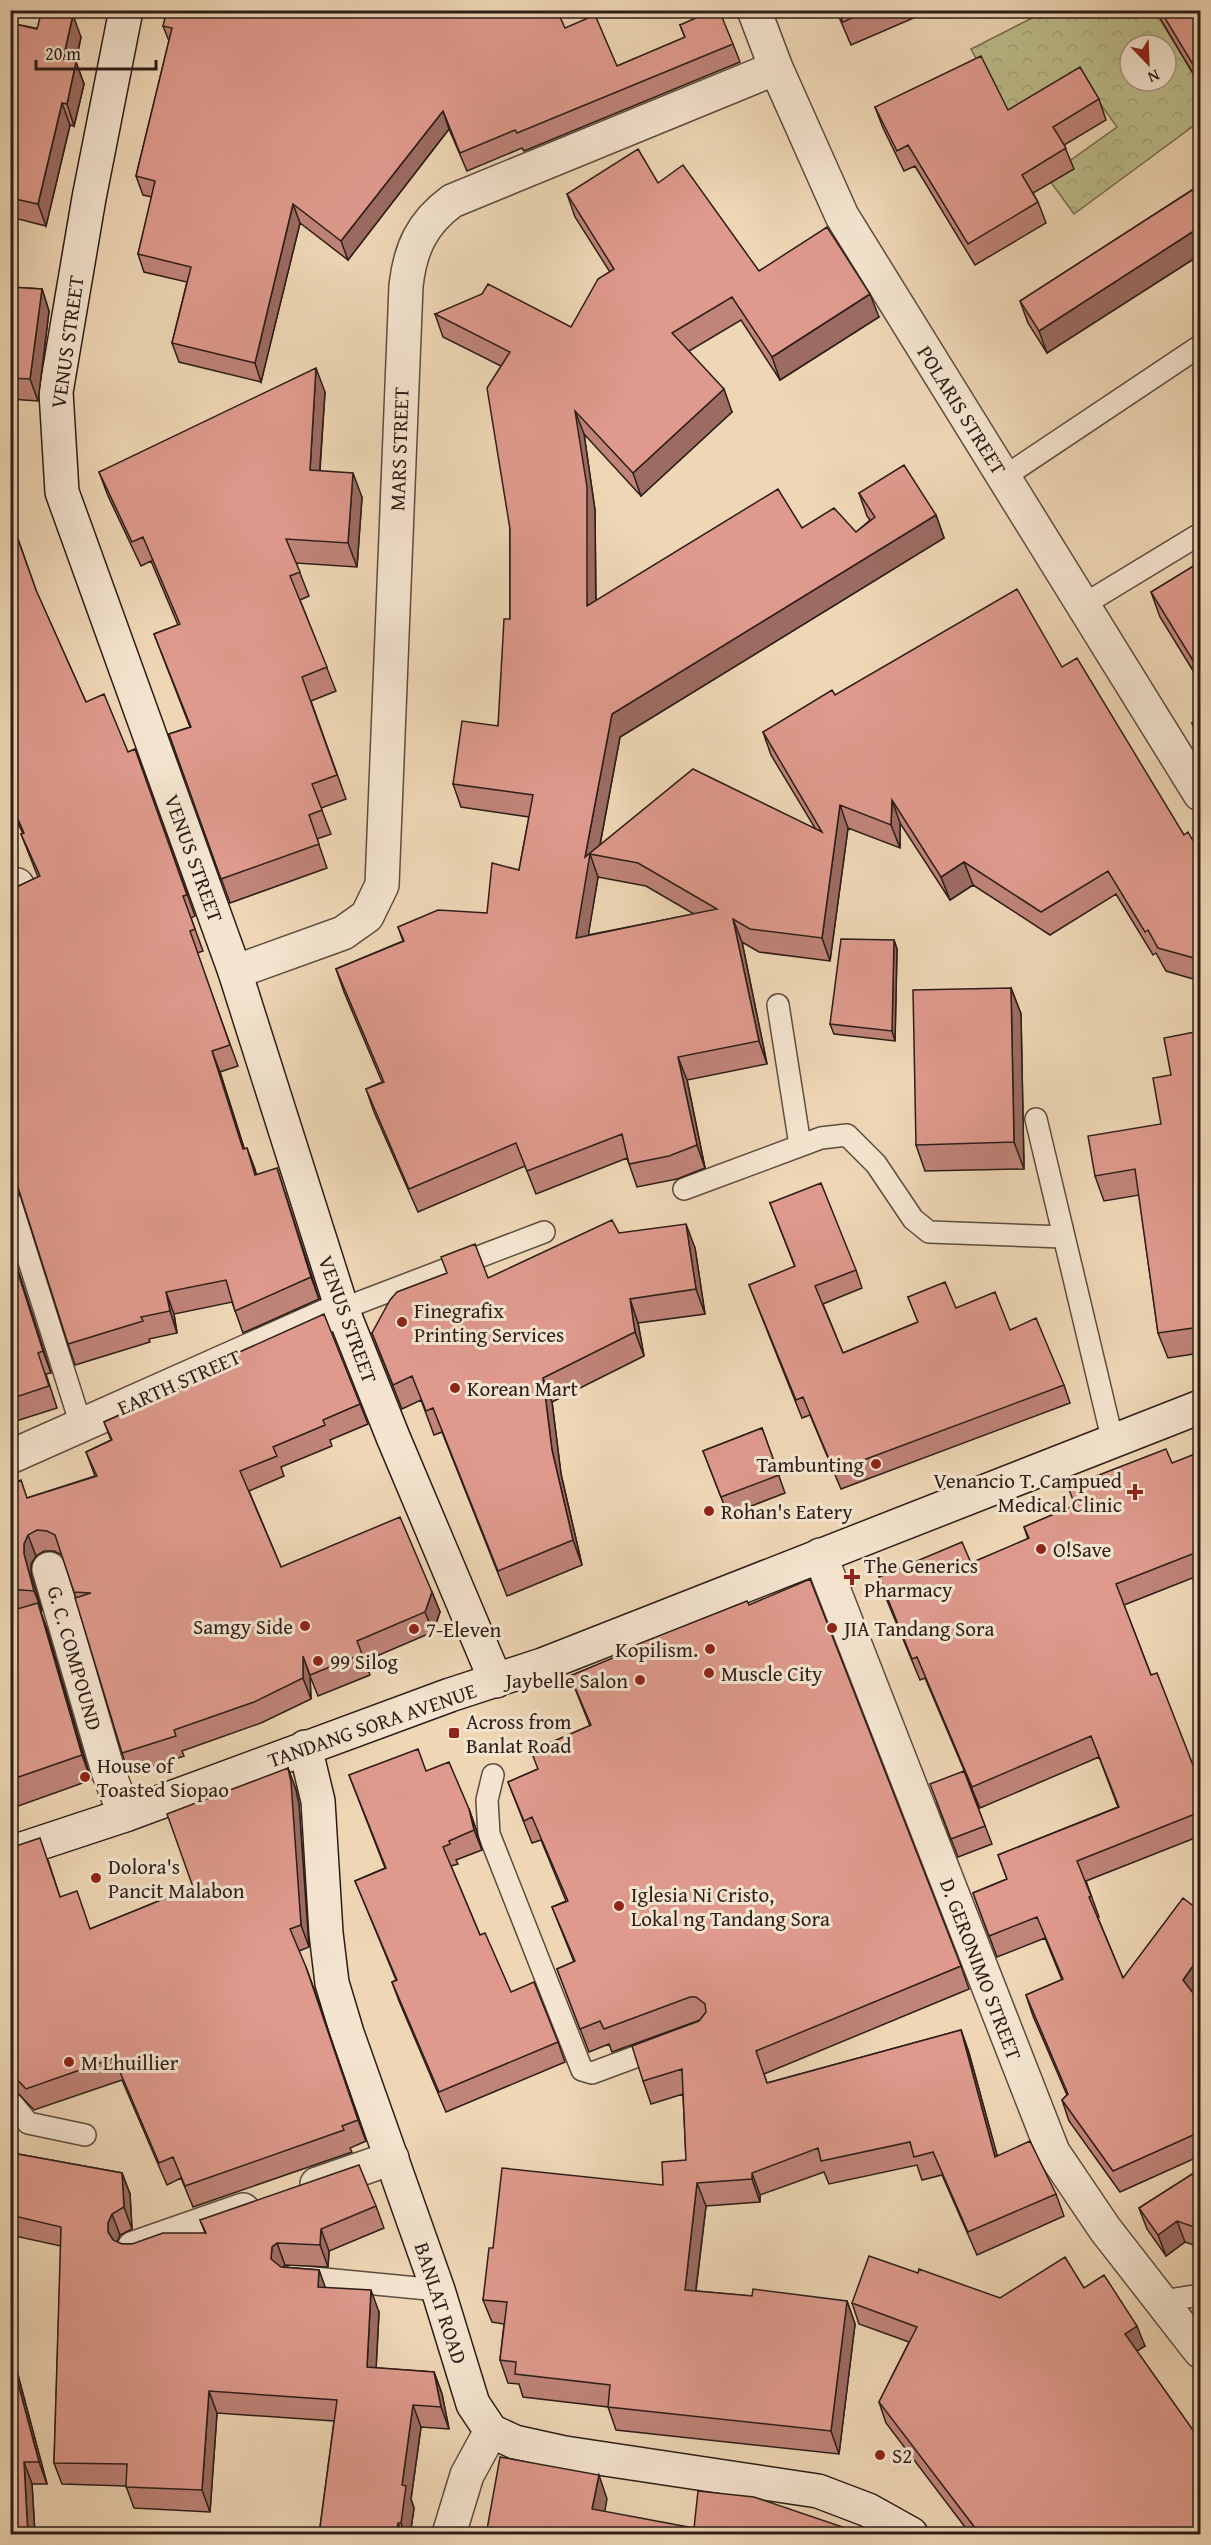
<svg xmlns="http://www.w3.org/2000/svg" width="1211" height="2545" font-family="'Gentium Book Plus',serif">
<defs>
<pattern id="forest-crowns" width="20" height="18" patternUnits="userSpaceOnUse" patternTransform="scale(1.5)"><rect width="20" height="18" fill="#bdbd8b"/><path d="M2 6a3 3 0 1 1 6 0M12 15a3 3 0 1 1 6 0" fill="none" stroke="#a3a277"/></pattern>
</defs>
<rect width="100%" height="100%" fill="#efd7b6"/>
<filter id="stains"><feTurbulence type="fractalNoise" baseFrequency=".00333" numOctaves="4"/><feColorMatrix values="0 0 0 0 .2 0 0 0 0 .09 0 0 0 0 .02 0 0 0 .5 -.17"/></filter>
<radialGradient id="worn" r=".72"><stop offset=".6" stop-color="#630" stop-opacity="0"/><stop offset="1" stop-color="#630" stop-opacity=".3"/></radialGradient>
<path fill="url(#forest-crowns)" stroke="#746d52" stroke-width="1.5" fill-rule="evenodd" d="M1046,11H1155L1200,85V121L1074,214L1047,177L1117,127L1084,81L1016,130L971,49ZM1130,45H1166V81H1130Z"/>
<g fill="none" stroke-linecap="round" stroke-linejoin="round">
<defs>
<path id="lane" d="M1004,477L1200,346
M1083,605L1200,534
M778,1005L800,1145
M1036,1119L1113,1442
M684,1189L821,1138L847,1135L876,1164L913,1219L929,1232L1063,1237
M10,1201L81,1425
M342,1309L544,1232
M493,1775L487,1800L489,1834L582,2070L592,2073L662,2047
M10,2101L28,2123L85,2135
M293,2276L438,2290
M1163,2301L1200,2295"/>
<path id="street" d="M754,10L776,68L842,216L1200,794
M10,887L17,885
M235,972L343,933L367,916L382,885L406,286C410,249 422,223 452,201L776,68
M10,1457L342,1309
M820,1555L1053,2152L1105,2229L1200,2351
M49,1569L108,1771L125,1815
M317,2184L392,2158
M134,2248L243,2210
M449,2534L467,2475L491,2431"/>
<path id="secondary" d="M126,10L89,198L56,392L62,492L235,972L342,1309L393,1437L496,1681
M305,1747L318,1801L326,1933L332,1983L347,2033L438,2290L473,2404L491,2431L515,2442L565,2453L818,2491L868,2510L911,2534
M10,1853L125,1815L450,1695L542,1665L1200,1407"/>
</defs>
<use href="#lane" stroke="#5d4c40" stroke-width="24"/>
<use href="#street" stroke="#5d4c40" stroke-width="36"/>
<use href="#secondary" stroke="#2c1d18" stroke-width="36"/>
<use href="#lane" stroke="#f5e5d0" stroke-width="21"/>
<use href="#street" stroke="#f5e5d0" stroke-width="33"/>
<use href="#secondary" stroke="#f5e5d0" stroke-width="33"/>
</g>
<path fill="#c08479" stroke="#2c1d18" stroke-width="1.5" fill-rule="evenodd" d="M836,10H932L851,45Z
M1155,10H1200V85Z
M10,23L81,37L76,62L84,84L74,126L70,125L46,226L10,217Z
M680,25L733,44L740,62L524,151L522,148L467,171L449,129L348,260L300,223L261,382L179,362L172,343L187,282L144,272L138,254L152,197L143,195L136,176L169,41L163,26L565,28L617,66L685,38Z
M1099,99L1106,120L1064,145L1074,169L1033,193L1038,202L1046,223L975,265L915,166L904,171L883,128L875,107L1008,110Z
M658,183L759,271L879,317L780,380L741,320L689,351L732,412L641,496L584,434L595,510L596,601L802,528L856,532L870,520L867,516L859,493L936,515L944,538L620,737L600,845L815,828L771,755L763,732L835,695L1062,667L1184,835L1200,853V981L1166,971L1156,953L1153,955L1116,894L1050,935L973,885L950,900L900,823V848L848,828L830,961L759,952L742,942L767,1064L687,1080L705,1168L677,1179L637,1187L627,1158L536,1194L525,1166L418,1212L374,1112L366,1089L382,1082L344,992L336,969L403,941L398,927L487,913L519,870L529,817L461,807L453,784L498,726L510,619V529L501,366L443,337L435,314L571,327L610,272L575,217L567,194ZM598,877L646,886L694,914L588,935Z
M1200,185L1047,353L1028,323L1020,301Z
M10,287L42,289L49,311L38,401L10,399Z
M325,392L320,471L362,497L357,567L296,563L309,596L300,600L336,691L311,701L346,799L321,808L331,834L317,839L327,868L230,903L169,734L190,727L154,634L178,625L151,561L141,566L108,496L99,472Z
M10,516L37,593L86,702L128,752L135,749L195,916L191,918L203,951L197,953L238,1066L220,1072L244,1148L256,1174L284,1190L319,1299L243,1333L232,1302L174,1314L177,1333L149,1339L150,1342L75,1365L68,1344L21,1196L13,1189H10V890L38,877L21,834H23L10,805Z
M1200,562V682L1160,617L1151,592Z
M1200,718V747L1192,723Z
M894,940L897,949L895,1041L834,1034L830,1024Z
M1011,988L1021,1014L1024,1169L925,1171L916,1145Z
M1200,1031V1353L1168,1358L1158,1333L1139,1195L1104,1201L1095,1176L1161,1124L1171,1075Z
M770,1203L856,1270L862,1288L823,1304L843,1353L918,1322L908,1297L956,1308L1010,1330L1064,1385L1070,1403L841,1489L810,1415L802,1418L749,1285L795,1267Z
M619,1233L695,1248L705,1314L638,1323L644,1356L552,1402L561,1474L582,1565L507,1596L442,1432L434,1435L421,1400L402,1409L372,1333L488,1278Z
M10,1245L51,1373L46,1374L57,1408L10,1423Z
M235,1354L360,1404L368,1424L330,1440L332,1446L281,1467L284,1476L249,1491L281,1567L432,1592L440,1612L433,1632L365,1661L370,1675L318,1696L310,1676L311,1699L261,1723L182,1751L184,1756L129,1774L122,1753L76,1598L62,1555L54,1551H44L36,1556L31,1564V1574L42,1611H40L47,1629L91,1780L10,1809V1611L16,1610H10V1484L27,1498L95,1476L86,1452L111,1440L104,1422L238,1363Z
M762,1428L785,1493L728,1515L703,1451Z
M1200,1452V1575L1124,1605L1151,1675L1200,1783V1836L1086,1881L1099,1917L1098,1918L1123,1978L1200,1987L1195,1995L1200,2002V2156L1120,2192L1069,2121L1062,2100L1067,2095L1033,2016L1026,1995L1062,1980L1045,1938L997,1957L973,1893L1007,1879L998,1855L1118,1807L1099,1757L980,1808L925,1678L920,1680L886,1598L879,1577L971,1563L1028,1539L1024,1527Z
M749,1605L961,1966L969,1989L764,2074L767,2083L961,2030L969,2053L997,2156L1056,2194L1064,2216L977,2255L942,2175L922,2180L917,2165L829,2184L824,2172L760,2195V2202L706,2206L696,2291L752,2296L847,2301L855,2324L839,2454L616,2430L608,2407L523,2397L519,2384L508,2383L500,2360L504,2324L492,2322L483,2300L493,2248L663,2185L686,2160L683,2094L651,2104L643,2081L700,2020L612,2052L609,2044L589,2052L557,1969L574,1962L552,1907L566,1901L541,1840L532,1843L508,1782L538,1769L590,1726L570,1676Z
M288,1768L296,1790L299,1804L309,1947L299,1951L314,1989L366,2141L350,2148L352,2152L193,2207L181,2178L167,2185L122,2080L34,2110L14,2089L10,2090V1848L48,1860L60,1897L90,1929L193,1887Z
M426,1771L469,1809L476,1829L482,1850L456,1860L458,1864L451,1866L480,1935L511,1992L558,2042L565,2062L446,2112L399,2001L392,1982L396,1980L363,1900L355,1881L385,1868L349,1775Z
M964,1771L992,1844L958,1857L937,1803Z
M10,2132L18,2154L122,2173L130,2194L132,2229L120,2235L117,2242L122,2244H132L205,2233L200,2220L376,2206L384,2228L329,2251L328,2267L285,2265L283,2267L319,2270L325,2288L379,2312L376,2368L434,2372L442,2394L449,2429L421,2427L411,2499L414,2508L410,2535H319L334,2421L217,2413L210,2512L134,2508L126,2486L62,2484L54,2463L61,2246L10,2235Z
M1200,2169V2247L1185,2242L1166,2256L1147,2229L1139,2208Z
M918,2273L1000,2298L1084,2288L1145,2346L1137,2351L1200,2535H971L886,2423L879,2402L909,2342L859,2324L852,2303Z
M10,2345L47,2484H32L35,2535H10Z"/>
<path fill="#9c6c63" stroke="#2c1d18" stroke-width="1.5" d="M73,15L81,37L71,80L63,59Z
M76,62L84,84L74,126L67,104Z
M62,103L70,125L46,226L38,204Z
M443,111L449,129L348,260L341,241Z
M293,204L300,223L261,382L255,363Z
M1200,227V255L1047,353L1039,331Z
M42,289L49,311L38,401L30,379Z
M870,294L879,317L780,380L772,357Z
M316,368L325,392L318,494L310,470Z
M724,389L732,412L641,496L633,473Z
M575,411L584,434L595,510L596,629L587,606Z
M353,473L362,497L357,567L348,543Z
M936,515L944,538L620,737L598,855L590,854L598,877L584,961L576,938L585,857L612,714Z
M892,800L900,823V848L891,825Z
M840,805L848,828L830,961L822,938Z
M964,862L973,885L950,900L941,877Z
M733,919L742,942L767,1064L759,1041Z
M894,940L897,949L895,1041L892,1031Z
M1011,988L1021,1014L1024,1169L1014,1142Z
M212,1051L220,1072L251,1170L243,1149Z
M678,1057L687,1080L705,1168L697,1145Z
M247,1148L255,1169L262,1196L255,1175Z
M277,1168L284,1190L319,1299L311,1277Z
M686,1224L695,1248L705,1314L696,1289Z
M10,1245L51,1373L43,1351L10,1248Z
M166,1292L174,1314L177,1333L170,1311Z
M630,1299L638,1323L644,1356L635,1332Z
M543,1378L552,1402L561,1474L582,1565L573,1540L552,1450Z
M28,1535L36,1556L31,1564V1574L42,1611L34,1591L24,1554V1544Z
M432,1592L440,1612L433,1632L425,1612Z
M38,1603L47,1629L91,1780L82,1755Z
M303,1656L310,1676L311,1699L303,1678Z
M288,1768L296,1790L299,1804L309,1947L301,1925Z
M469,1809L476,1829L482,1850L474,1830Z
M1200,1956V1987L1190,2001L1183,1980Z
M306,1967L314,1989L366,2141L358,2120Z
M961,2030L969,2053L1004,2180L995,2157Z
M122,2173L130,2194L132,2229L124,2207Z
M752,2173L760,2195V2202L752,2179Z
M697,2183L706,2206L693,2312L685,2290Z
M112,2214L120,2235L116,2245L108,2232V2223Z
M1177,2221L1185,2242L1166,2256L1158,2235Z
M321,2229L329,2251L328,2267L320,2245Z
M277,2243L285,2265L280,2269L271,2259L272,2247Z
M319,2270L327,2292L318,2287Z
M371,2290L379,2312L375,2389L367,2367Z
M847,2301L855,2324L839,2454L831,2431Z
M1137,2326L1145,2346L1132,2354L1125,2334Z
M10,2345L47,2484L39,2462L10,2353Z
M434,2372L442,2394L449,2429L441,2407Z
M209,2391L217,2413L210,2512L202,2490Z
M413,2405L421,2427L411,2499L414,2508L410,2535H405L401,2523L402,2485Z
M24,2462L32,2484L35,2535H28Z
M599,2475L607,2499L601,2533L592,2509Z
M398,2523L403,2535H396Z"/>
<path fill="#df9a8d" stroke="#2c1d18" stroke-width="1.5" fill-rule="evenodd" d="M42,10H52L73,15L63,59L76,62L67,104L62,103L38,204L10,198V23L37,29Z
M167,10H557L565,28L595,15L617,66L685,37L680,25L714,10H719L733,44L517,133L515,130L460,153L443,111L341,241L293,204L255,363L172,343L191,267L138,254L155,181L136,176L172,28L163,26Z
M838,10H870L843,22Z
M1160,10H1200V76Z
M981,56L1008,110L1080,67L1099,99L1053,127L1066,148L1022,175L1038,202L968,244L908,145L897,151L875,107Z
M638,149L658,183L683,165L759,271L827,227L870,294L772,357L732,297L672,333L724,389L633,473L575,411L587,487V606L778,489L802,528L834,508L856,532L875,517L859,493L904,465L936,515L612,714L585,857L693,769L822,832L763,732L832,690L835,695L1017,589L1062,667L1077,658L1184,835L1188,832L1200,853V961L1194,958L1158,948L1148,930L1145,932L1108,871L1041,912L964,862L941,877L892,800L891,825L840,805L822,938L750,929L733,919L759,1041L678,1057L697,1145L669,1156L629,1164L622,1134L527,1171L516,1143L409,1189L366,1089L384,1082L336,969L404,941L398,927L438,910L487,913L492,863L519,870L533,795L453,784L462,721L498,726L504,619H510V529L487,388L510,352L435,314L482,294L488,284L571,327L598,279L614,269L567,194ZM590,854L638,863L717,909L576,938Z
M1200,185V227L1039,331L1020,301Z
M10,287L42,289L30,379L10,378Z
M316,368L310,470L353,473L348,543L286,539L300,572L290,576L327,667L302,677L337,775L312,784L322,810L309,815L319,844L221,879L169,734L191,727L154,634L180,624L143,537L132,542L99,472Z
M10,517L36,590L86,702L104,694L128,752L135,749L187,895L183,896L195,929L190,931L230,1045L212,1051L243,1149L247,1148L255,1175L277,1168L311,1277L235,1311L226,1280L166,1292L170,1311L141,1317L143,1321L68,1344L14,1175L10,1172V890L40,876L21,834L24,833L10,801Z
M1200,562V672L1151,592Z
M1200,718V737L1192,723Z
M841,939L894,940L892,1031L830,1024Z
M1011,988L1014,1142L916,1145L913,990Z
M1200,1031V1327L1158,1333L1135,1169L1095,1176L1088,1136L1161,1124L1153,1078L1171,1075L1164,1038Z
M821,1183L856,1270L815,1286L843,1353L918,1322L908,1297L945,1282L956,1308L995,1292L1010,1330L1036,1318L1064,1385L834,1471L803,1397L796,1400L749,1285L795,1266L770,1203Z
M612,1220L619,1233L686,1224L696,1289L630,1299L635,1332L543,1378L552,1450L573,1540L498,1571L433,1408L426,1411L412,1376L393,1385L372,1333L390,1300L397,1292L447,1273L441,1257L475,1244L488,1278Z
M10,1248L43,1351L38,1353L49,1386L10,1399Z
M324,1314L360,1404L323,1420L325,1425L273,1447L277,1456L240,1471L281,1567L400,1517L432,1592L425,1612L357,1641L362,1654L310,1675L303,1656V1678L254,1702L174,1730L176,1736L122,1753L75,1598L91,1593L74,1592L55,1535L47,1531L37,1530L28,1535L24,1544V1554L34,1591L10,1589V1484L21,1480L27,1498L97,1476L86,1452L112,1440L104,1422L238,1362L235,1354Z
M762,1428L779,1475L721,1497L703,1451Z
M1166,1449L1172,1463L1200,1452V1551L1116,1584L1151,1675L1157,1673L1200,1783V1812L1077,1861L1091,1896L1089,1897L1123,1978L1183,1898L1200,1911V1956L1183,1980L1200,2002V2132L1113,2171L1062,2100L1068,2094L1026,1995L1063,1979L1037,1917L989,1936L973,1893L1007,1879L998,1855L1119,1807L1091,1736L972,1787L917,1657L912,1659L879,1577L962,1542L971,1563L1029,1538L1024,1527L1075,1505L1068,1487Z
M810,1579L961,1966L756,2051L767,2083L961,2030L995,2157L1030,2141L1056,2194L968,2232L933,2152L914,2157L910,2142L821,2161L818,2148L752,2173V2179L697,2183L685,2290L752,2296L753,2289L847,2301L831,2431L608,2407L610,2385L515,2374L516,2362L500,2360L507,2302L483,2300L489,2248H493L502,2168L663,2185L662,2162L686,2160L682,2069L643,2081L632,2046L699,2021L706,2012L705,2004L696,1997H690L604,2029L600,2021L580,2029L557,1969L575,1961L552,1907L568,1901L532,1817L524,1821L508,1782L538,1769L531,1751L591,1725L570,1676L620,1655L618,1652L747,1601L749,1605Z
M38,1603L82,1755L10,1780V1611Z
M418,1749L426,1771L449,1762L469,1809L474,1830L449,1841L450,1844L443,1847L480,1935L485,1933L511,1992L534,1982L558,2042L439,2092L392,1982L397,1980L355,1881L386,1868L349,1775Z
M288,1768L291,1782L301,1925L290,1929L306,1967L358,2120L342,2126L344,2130L185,2186L173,2157L159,2163L114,2058L26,2089L10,2072V1848L40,1838L60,1897L77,1891L90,1929L193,1887L167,1814Z
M964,1771L985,1826L951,1839L930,1784Z
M10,2133L18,2154L122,2173L124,2207L112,2214L108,2223V2232L113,2240L122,2244H132L163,2233H206L200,2220L359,2165L376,2206L321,2229L320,2245L277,2243L272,2247L271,2259L281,2267L319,2270L318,2287L371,2290L367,2367L434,2372L441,2407L413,2405L402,2485L406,2486L401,2523H398L396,2535H319L337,2400L209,2391L202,2490L126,2487L127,2464L54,2463L61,2227L10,2215Z
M1200,2169V2229L1177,2221L1158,2235L1139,2208Z
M869,2256L918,2273L919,2269L1000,2298L1065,2257L1084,2288L1104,2275L1137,2326L1125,2334L1200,2440V2535H977L979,2533L879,2402L917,2327L852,2303Z
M10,2353L39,2462H24L28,2535H10Z
M500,2457L599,2475L592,2509L694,2528L698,2491L754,2497L866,2535H486Z"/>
<g fill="#8f2418" stroke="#f5e5d0" stroke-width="2">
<circle cx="402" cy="1322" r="6"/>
<circle cx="455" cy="1388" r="6"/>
<circle cx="876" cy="1464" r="6"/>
<path d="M1132 1483h6v6h6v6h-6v6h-6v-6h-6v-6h6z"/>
<circle cx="709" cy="1511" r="6"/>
<circle cx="1041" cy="1549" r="6"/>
<path d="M849 1568h6v6h6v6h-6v6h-6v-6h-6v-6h6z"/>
<circle cx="305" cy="1626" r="6"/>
<circle cx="832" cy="1628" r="6"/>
<circle cx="414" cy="1629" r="6"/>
<circle cx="710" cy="1649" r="6"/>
<circle cx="318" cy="1661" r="6"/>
<circle cx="709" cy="1673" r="6"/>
<circle cx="640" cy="1680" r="6"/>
<rect x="448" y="1727" width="12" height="12" rx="3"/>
<circle cx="85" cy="1777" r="6"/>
<circle cx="96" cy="1878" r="6"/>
<circle cx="619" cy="1906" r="6"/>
<circle cx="69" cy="2062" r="6"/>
<circle cx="880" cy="2455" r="6"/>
</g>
<g text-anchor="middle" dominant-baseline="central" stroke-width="6" stroke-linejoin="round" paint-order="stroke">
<g font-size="21" fill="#2c1d18" stroke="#f5e5d0">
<text transform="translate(67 342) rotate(-82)">VENUS STREET</text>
<text transform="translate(962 410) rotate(58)">POLARIS STREET</text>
<text transform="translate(399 449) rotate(-88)">MARS STREET</text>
<text transform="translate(194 858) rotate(70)">VENUS STREET</text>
<text transform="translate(348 1319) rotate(70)">VENUS STREET</text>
<text transform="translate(179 1382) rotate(-24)">EARTH STREET</text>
<text transform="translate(75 1658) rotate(74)">G. C. COMPOUND</text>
<text transform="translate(372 1725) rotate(-19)">TANDANG SORA AVENUE</text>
<text transform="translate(981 1969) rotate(69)">D. GERONIMO STREET</text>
<text transform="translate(441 2303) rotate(72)">BANLAT ROAD</text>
</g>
<g font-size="21" fill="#2c1d18" stroke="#f5e5d0" text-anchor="start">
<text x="414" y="1310">Finegrafix<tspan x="414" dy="24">Printing Services</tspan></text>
<text x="467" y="1388">Korean Mart</text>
<text x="864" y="1464" text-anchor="end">Tambunting</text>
<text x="1122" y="1480" text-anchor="end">Venancio T. Campued<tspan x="1122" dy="24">Medical Clinic</tspan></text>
<text x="721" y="1511">Rohan's Eatery</text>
<text x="1053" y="1549">O!Save</text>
<text x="864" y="1565">The Generics<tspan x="864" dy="24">Pharmacy</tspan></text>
<text x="293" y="1626" text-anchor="end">Samgy Side</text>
<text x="844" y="1628">JIA Tandang Sora</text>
<text x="426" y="1629">7-Eleven</text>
<text x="698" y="1649" text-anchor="end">Kopilism.</text>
<text x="330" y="1661">99 Silog</text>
<text x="721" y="1673">Muscle City</text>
<text x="628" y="1680" text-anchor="end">Jaybelle Salon</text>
<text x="466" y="1721">Across from<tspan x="466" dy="24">Banlat Road</tspan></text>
<text x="97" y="1765">House of<tspan x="97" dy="24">Toasted Siopao</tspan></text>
<text x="108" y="1866">Dolora's<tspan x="108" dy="24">Pancit Malabon</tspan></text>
<text x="631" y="1894">Iglesia Ni Cristo,<tspan x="631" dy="24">Lokal ng Tandang Sora</tspan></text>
<text x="81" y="2062">M Lhuillier</text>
<text x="892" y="2455">S2</text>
</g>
</g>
<rect width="1211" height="2545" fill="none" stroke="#efd7b6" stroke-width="36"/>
<rect x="12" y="12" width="1187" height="2521" fill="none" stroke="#2c1d18" stroke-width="3"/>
<rect x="18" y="18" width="1175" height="2509" fill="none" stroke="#2c1d18" stroke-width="1.5"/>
<g transform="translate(1148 63) rotate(157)"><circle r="28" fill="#f5e5d0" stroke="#a59586" stroke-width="1.5"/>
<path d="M0-4.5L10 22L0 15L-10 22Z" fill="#8f2418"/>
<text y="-9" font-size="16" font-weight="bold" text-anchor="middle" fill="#2c1d18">N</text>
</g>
<path d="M36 60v9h120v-9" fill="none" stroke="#2c1d18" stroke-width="3"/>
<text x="45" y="60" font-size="18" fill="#2c1d18" stroke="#f5e5d0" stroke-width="4.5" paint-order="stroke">20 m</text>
<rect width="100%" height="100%" filter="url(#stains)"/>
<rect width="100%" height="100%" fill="url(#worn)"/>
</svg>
